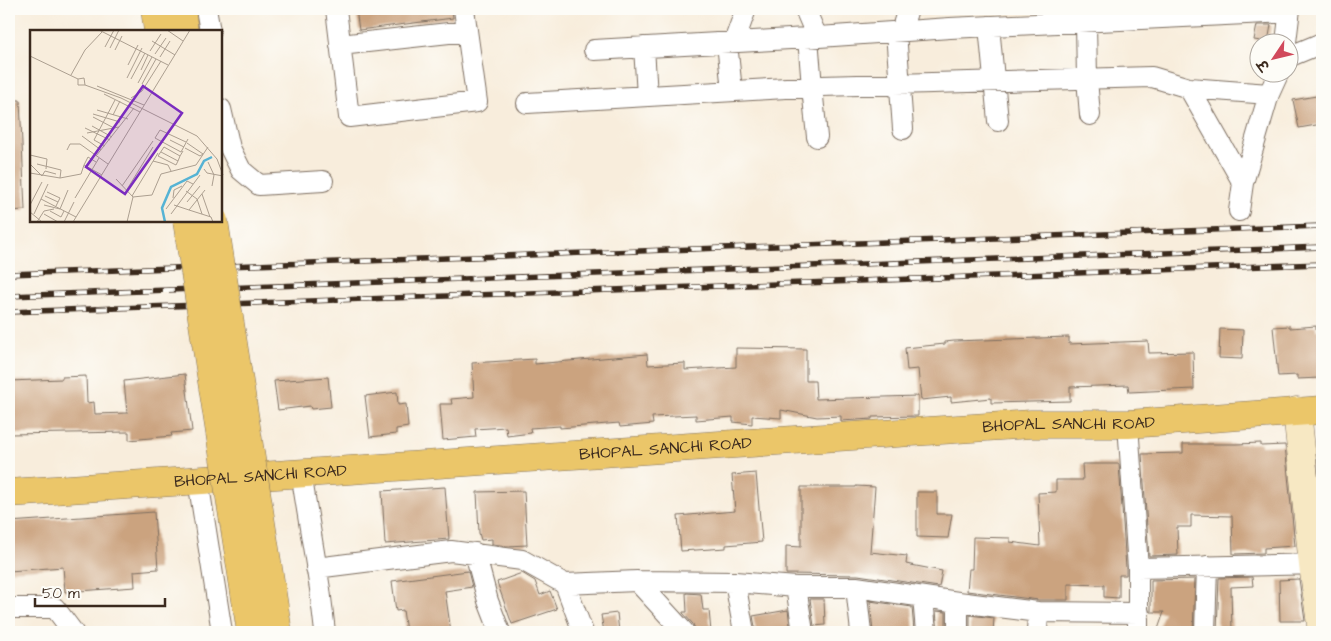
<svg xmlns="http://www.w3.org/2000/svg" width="1331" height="641" font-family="'Architects Daughter','Playpen Sans Deva',sans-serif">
<rect width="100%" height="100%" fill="#fdfcf7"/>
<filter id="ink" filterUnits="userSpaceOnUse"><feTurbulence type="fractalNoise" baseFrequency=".02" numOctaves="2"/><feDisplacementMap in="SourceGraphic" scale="10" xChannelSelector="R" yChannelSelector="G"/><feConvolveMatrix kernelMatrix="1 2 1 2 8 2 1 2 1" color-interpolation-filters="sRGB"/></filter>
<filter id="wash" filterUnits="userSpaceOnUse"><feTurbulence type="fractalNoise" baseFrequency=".0096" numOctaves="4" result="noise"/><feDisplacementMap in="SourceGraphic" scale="20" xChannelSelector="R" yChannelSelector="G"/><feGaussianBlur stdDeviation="1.12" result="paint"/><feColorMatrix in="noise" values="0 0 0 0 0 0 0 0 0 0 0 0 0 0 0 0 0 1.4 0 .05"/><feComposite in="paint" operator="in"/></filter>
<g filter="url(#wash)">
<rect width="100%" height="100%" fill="#f8eddc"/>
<g id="blocks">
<path fill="#cba37f" d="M356,9H452L453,18L359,30Z
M1257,25H1271L1268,42L1254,40Z
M1322,95V124L1299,128L1293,100Z
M9,100H20L25,210L9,211Z
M1290,326V328L1316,326V330H1322V374H1319L1320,378L1297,379V375L1278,376L1273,327Z
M1220,329L1243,330L1242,359L1219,358Z
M1069,337V344L1148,341L1149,353L1193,352L1194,389L1129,392L1128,385L1070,387V401L991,403V398L951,402V397L921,400L918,369L907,370L905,348L945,344V342L954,341Z
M736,348L806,349V381H815L816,399L918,396V416L872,417V419L841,421V416L817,417L781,410V418L752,416V424L733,422V417L696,420V415L652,417L653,424L620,427L619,423L560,428V426L530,428L531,433L507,436L506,427L475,429L476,437L443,440L440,404H452L451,399L474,397L472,363L535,359V364L647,354L648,365L685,363V370L736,367Z
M185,374L192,431L171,433L172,436L129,440V432L9,434V381L62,379V377L86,376L87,403L94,402L95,414L127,413L124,381Z
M328,377L331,407L311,409L310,406L278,410L274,381Z
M397,392L398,405L406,404L408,427L396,429V434L370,437L365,396Z
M1261,443V446L1285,445L1295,546L1264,548V553L1233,554L1232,516L1191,515V527H1177L1178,555L1149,556L1142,454L1183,453V444H1236Z
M1316,445H1322V493H1321Z
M1082,464H1119L1126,568V575H1119V598L1104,597V585L1068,584V600H1039L967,591L969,569H972L973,537L1010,538V542L1040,546L1038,493L1056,492V480H1083Z
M756,473L762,542L726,545V548L681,551L678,516L735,511L732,475Z
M856,486L875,487L870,552L907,556L906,564L942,571L939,587L858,575L786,574V546L801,547V487H856Z
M445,487L449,539L385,544L382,491Z
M524,491L527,545L507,546L492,544V539L481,540L479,533L477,492Z
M917,492H937V514H952L948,538L917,537Z
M154,512L158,569L134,571L135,587L65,592L63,567L9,571V522Z
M468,571L472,587L445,591L451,632H406L403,610L396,611L392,581Z
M522,573L535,581L540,595L550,591L557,609L512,624L497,582Z
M1252,577L1253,586L1231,587L1232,632H1217L1219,578Z
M1195,579L1193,632H1157L1164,612H1151V580Z
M1299,579L1305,621H1280L1279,580Z
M686,593L701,594L703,610H709L711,632H696L693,624L683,613V612H687Z
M810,599H824L825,625L814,626Z
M870,601L912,607L914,632H873Z
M788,610L791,632H773V629L756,632L753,616Z
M936,611L946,612V632H938Z
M617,613L619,632H604L601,615Z
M970,615L994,618L993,632H970Z"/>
</g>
</g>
<g filter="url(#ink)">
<use href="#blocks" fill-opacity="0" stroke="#7d6e60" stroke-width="1"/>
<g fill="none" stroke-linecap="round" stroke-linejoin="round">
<defs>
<path id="street" d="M206,9L210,31
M336,9L349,117L477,102L464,9
M805,9L817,37
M989,26L998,121
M901,31L908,9
M896,32L903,129
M808,38L812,87L817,137
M734,42L746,9
M1286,42L1290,9
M727,43L732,91
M340,45L467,31
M644,47L647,96
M594,50L790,39L950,28L1289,12
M1288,57L1322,43
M1189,88L1243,183
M527,103L821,86L1152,77L1189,88L1269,94
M221,109L230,148L241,170L259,185L323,181
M1090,115L1087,79L1086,22L1091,11
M1239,211L1243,183L1269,94L1279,72
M1128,424L1138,568V632
M301,473L320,589L325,632
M198,480L222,632
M475,553L488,601L500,632
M316,568L451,551L522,560L565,584L637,581L735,582L796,587H856L958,602L1038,612L1139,613
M1138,568L1322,564
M637,581L684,632
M735,582L744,632
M565,584L583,632
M796,587L803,632
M856,587L861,632
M923,597L926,632
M9,608H55L73,632
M958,632V602
M1037,632L1038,612
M1205,632L1207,566"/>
<path id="secondary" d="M1297,411L1313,565L1322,632"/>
<g id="primary">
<path d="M155,9L158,31"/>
<path d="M181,9L184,31"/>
<path id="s1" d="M9,493L1031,424H1128L1322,410"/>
</g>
</defs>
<use href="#street" stroke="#7d6e60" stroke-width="22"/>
<use href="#secondary" stroke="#7d6e60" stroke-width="29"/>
<use href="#primary" stroke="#7d6e60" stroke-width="29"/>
<use href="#street" stroke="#fff" stroke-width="20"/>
<use href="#secondary" stroke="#f7e8c3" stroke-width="28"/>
<use href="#primary" stroke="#ebc669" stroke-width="28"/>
<defs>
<path id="rail" d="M9,274L1322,226
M9,296L1322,247
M9,312L1322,264"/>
</defs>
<use href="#rail" stroke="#3b2a1e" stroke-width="5.5"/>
<use href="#rail" stroke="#fdfcf7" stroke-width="4" stroke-dasharray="11" stroke-linecap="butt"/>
<defs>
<path id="primary-bridge" d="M187,221L251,632
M214,221L278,632"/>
</defs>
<use href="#primary-bridge" stroke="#7d6e60" stroke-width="29" stroke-linecap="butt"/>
<use href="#primary-bridge" stroke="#ebc669" stroke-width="28"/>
</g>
</g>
<g text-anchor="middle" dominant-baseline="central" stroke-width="4" stroke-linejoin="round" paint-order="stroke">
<g font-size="16" fill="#3b2a1e" stroke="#fdfcf7">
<text stroke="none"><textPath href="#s1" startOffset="1062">BHOPAL SANCHI ROAD</textPath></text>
<text stroke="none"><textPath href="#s1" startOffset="658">BHOPAL SANCHI ROAD</textPath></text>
<text stroke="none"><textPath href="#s1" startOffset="252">BHOPAL SANCHI ROAD</textPath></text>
</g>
</g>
<g transform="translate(30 30)">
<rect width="192" height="192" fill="#f8eddc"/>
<path fill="none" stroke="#56b3d4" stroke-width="2.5" d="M135,192L132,178L141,157L167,144L174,131L182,127"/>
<path fill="none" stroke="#ac9f90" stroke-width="1" d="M69,0L138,35M137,0L153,11M122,11L145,25M75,17L84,0M80,18L89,0M85,20L92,6M120,21L131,4M125,24L136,8M0,26L48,49L54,48L55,55H48V49M130,27L140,11M98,35L108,15M111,40L118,25M41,45L55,20L72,2M97,48L112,18M101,49L115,23M108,53L122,27M112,54L126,29M55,55L91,68L167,106L187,129L193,145M67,56L114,75M74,64L110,82M101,68L112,61L131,31M67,80L98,89M63,84L90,92M83,85L90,71M63,87L84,98L88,92M62,96L82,107M55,98L80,110M57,103L89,97M52,106L71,120M140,110L154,117M156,112L130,100L125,108L151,122L158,109M75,116L64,110L85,70M155,118L170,126L173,124L157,113M37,120L40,114H50L78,134M131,122L148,131M0,125L17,129L16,139M66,126L104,78M150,126L134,117L128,126L146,135L148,131L150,126L153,121M123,131L138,135L141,141M178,132L184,145L182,156M0,134L12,146L15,141L26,144M7,134L31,140L30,148M54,135L58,127L66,132M174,139L177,143L193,146M0,143L30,148L51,144M51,144L54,135L72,145M86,149L103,167M92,156L123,111M175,160L159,180L181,187L183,192M96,161L123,117M156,161L167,169L172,184M17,162L30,168L28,172M172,164L180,187M15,166L28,172L26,176M102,166L128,123M45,168L69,128M143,168L144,160L152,156M11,169L46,187M157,172L170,156M0,175L12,152M14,175L30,179L38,160M144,175L159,180M136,179L157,151L163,154M20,181L31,187L34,181M0,182L12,192M4,184L18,154M14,184L28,192M141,184L170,145M7,192L14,181L24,179M34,192L44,172M43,192L160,0M97,192L103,167L122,165L131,144L166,135L178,117"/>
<path fill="#7b2cbf" fill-opacity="0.15" stroke="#7b2cbf" stroke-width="2.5" d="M113,56L152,83L95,164L56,137Z"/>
<rect width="192" height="192" fill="none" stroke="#3b2a1e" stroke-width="2.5"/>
</g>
<rect width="1331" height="641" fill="none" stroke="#fdfcf7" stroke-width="30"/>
<g transform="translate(1274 58) rotate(235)"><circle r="24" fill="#fdfcf7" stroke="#afa8a0"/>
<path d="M0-4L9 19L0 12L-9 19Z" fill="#d1495b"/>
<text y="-8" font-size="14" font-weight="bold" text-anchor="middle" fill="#3b2a1e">उ</text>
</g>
<path d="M35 598v8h130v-8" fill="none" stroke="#3b2a1e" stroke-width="2.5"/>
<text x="42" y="598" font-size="15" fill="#3b2a1e" stroke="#fdfcf7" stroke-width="4" paint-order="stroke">50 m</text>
</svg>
